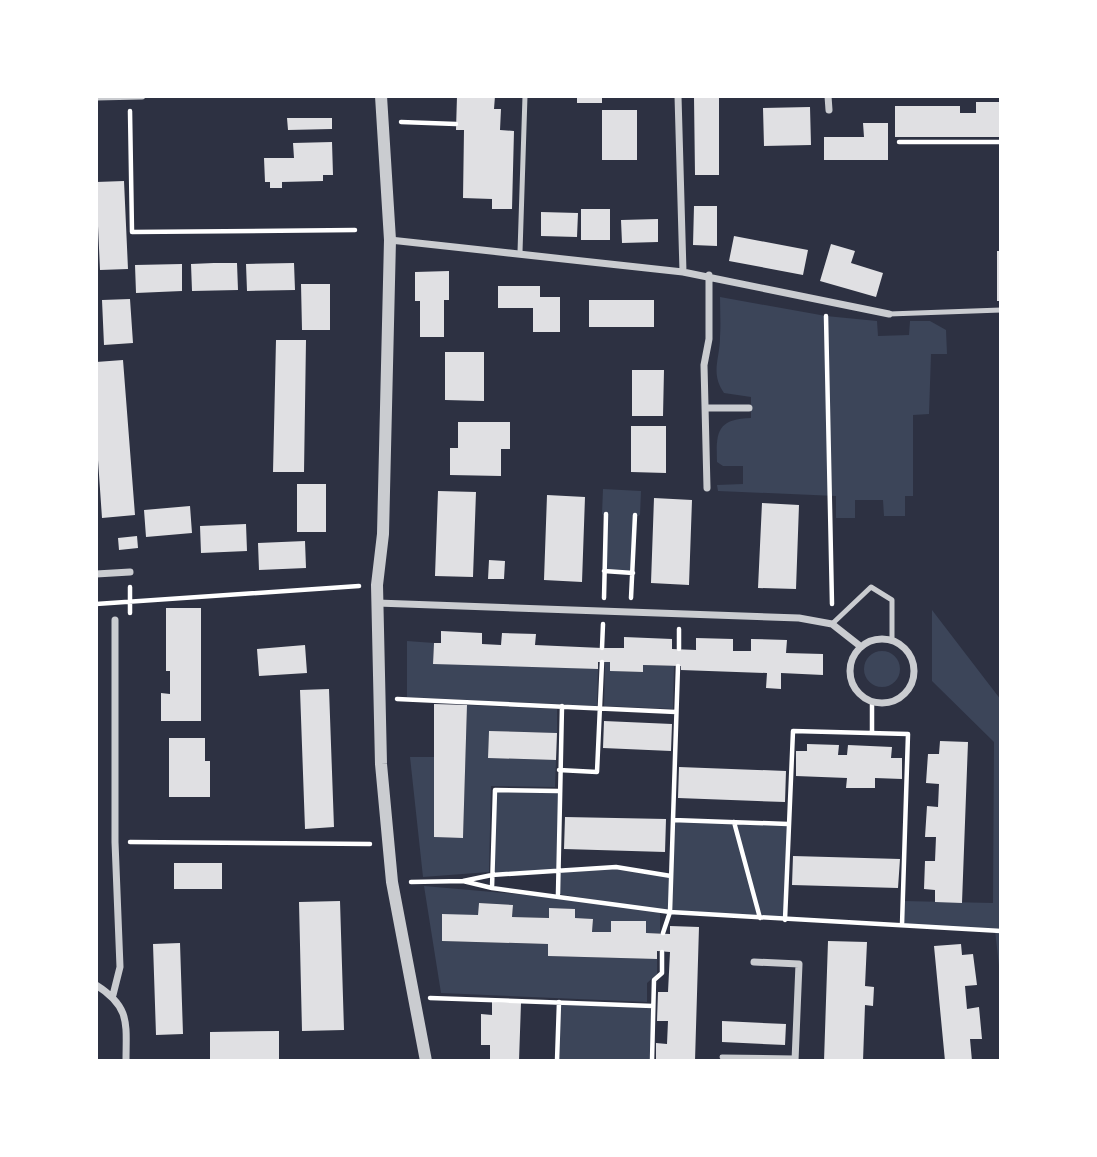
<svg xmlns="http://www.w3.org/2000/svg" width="1097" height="1157" font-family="Poppins,sans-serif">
<rect width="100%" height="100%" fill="#2d3142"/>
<path fill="#3c4559" d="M720,297L826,316L877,321L878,336L909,335L910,321H930L946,330L947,354H931L929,414L913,415V496H905V516H884L883,500H855V518H836V496L718,491L717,485L743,484V466H723L717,462C716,432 717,419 751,418V397L724,393C710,373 720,359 720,337C721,324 720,310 720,297Z
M603,489L641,491L640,515L635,517L633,573L604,571L606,516L602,514Z
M932,610L1001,700V984L995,930L902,925L903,901L993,903L994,742L932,681Z
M407,641L434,643L433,663L598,669L597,706L407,697Z
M864 669a18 18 0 1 1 36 0a18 18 0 1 1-36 0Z
M605,662H610L611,671L642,672L643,665L674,666L673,709L604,706Z
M467,705L557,709V733L489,731L488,758L556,760L555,787L491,786L489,872L423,877L410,757H437L435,837L463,838Z
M495,790L558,791V870L616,867L671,876L673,820L788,824L785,920L670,912L558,894V871L492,875Z
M424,886L550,897L660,912V933H646V921H612L611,932H592L593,919L575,918V909L550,908L549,918L512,917L513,905L479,903L478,915H442V941L548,944V956L657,959V974L647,983V1002L441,993Z
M559,1002L653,1006L652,1061H557Z"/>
<path fill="#e0e0e3" d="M457,96H495L494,109H501L500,130L514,131L512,209H492V199L463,198L464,130H456Z
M577,96H602V103H577Z
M694,97H719V175H695Z
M976,102H1000V137H895V106H960V113H976Z
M810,107L811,145L764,146L763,108Z
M602,110H637V160H602Z
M287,118H332V129L288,130Z
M863,123H888V160H824V137H864Z
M332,142L333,175H323V181L282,182V188H270V182H265L264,158H294L293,143Z
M124,181L128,269L100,270L96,182Z
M694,206H717V246L693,245Z
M581,209H610V240H581Z
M541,212L578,213L577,237L541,236Z
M658,219V242L622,243L621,220Z
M734,236L808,250L803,275L729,261Z
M831,244L855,251L851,263L883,273L876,297L820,281Z
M997,251H1001V301H997Z
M214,263H237L238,290L192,291L191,264Z
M294,263L295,290L247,291L246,264Z
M182,264V291L136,293L135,265Z
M449,271V300H444V337H420V301H415V272Z
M301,284H330V330H302Z
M498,286H540V297H560V332H533V308H498Z
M130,299L133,343L104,345L102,300Z
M589,300H654V327H589Z
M276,340H306L304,472H273Z
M445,352H484V401L445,400Z
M123,360L135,515L102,518L96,431V362Z
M632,370H664L663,416H632Z
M458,422H510V449H501V476L450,475V448H458Z
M631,426H666V473L631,472Z
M297,484H326V532H297Z
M438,491L476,492L473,577L435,576Z
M547,495L585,497L582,582L544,580Z
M654,498L692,500L689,585L651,583Z
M762,503L799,505L796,589L758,588Z
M190,506L192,533L146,537L144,510Z
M246,524L247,551L201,553L200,526Z
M137,536L138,548L119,550L118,538Z
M305,541L306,568L259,570L258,543Z
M489,560L505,561L504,579H488Z
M166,608H201V721H161V693L170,694V671H166Z
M441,631L482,633V644L501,645L502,633L536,634L535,645L602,648H624V637L672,639V649L696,650V638L733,639V651H751V639L787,640L786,653L823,654V675L781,673V689L766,688L767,673L681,670V666L643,665V672L610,671V662H598V669L433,664L434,643H441Z
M305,645L307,673L259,676L257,649Z
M329,689L334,827L305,829L300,690Z
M434,704L467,705L463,838L434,837Z
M604,721L672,724L671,751L603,748Z
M489,731L557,733L556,760L488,758Z
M169,738H205V761H210V797H169Z
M940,741L968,742L962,903L935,902V890L924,889L925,861H935L936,837H925L927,806L938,807L939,784L926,783L928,754H939Z
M807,744L839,745L838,755H847L848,745L892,747L891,758H902V779L875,778V788H846L847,778L796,776V751H807Z
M679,767L786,771L785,802L678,798Z
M565,817L666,819L665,852L564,849Z
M793,856L900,859L898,888L792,885Z
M174,863H222V889H174Z
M340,901L344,1030L302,1031L299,902Z
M479,903L513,905L512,917L549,918V908L575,909V918L593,919L592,932H611V921H646V933L670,934V926L699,927L695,1061H656V1043L667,1044L668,1021H657L658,992H668L670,952L657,951V959L548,956V944L442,941V914L478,915Z
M828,941L867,942L865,986L874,987L873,1006L865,1005L863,1061H824Z
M180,943L183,1034L156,1035L153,944Z
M961,944L962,955L973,954L977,985L965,986L967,1009L979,1007L982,1039H970L972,1061H945L934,946Z
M492,1002L521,1003L519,1061H490V1045H481V1014L492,1015Z
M722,1021L786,1024L785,1045L722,1042Z
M279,1031V1061H210V1032Z"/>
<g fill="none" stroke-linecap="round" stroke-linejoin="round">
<path stroke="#fff" stroke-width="4.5" d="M130,111L132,232L355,230
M401,122L456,124
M899,142H1001
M826,316L832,604
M604,571L633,573
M130,587V613
M604,598L606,514
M631,598L635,515
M96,604L359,586
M602,648L603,624
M679,649V629
M397,699L676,712
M872,733V702
M559,770L597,772L602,662
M673,820L788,824
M734,822L760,918
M130,842L370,844
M463,881L492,888L670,912L1001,931
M411,882L463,881L492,875L616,867L671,876
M492,888L495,790L558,791
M558,894L562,706
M785,920L793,731L908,734L902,925
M663,933L670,912L678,666
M430,998L653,1006
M557,1061L559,1002
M652,1061L654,980L662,973V952"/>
<path stroke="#caccd0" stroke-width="5" d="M520,252L525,96
M889,314L1001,310
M832,624L871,587L892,600V639
M722,1057L795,1058"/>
<path stroke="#caccd0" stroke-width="7" d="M678,96L683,272
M828,96L829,110
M96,97L142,96
M390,240L683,272L889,314
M705,408H749
M707,488L704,365L709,339V275
M96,574L130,572
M377,603L799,618L832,624L860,646
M850 671a32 32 0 1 1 64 0a32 32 0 1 1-64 0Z
M754,962L799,964L795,1061
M96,985C131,1007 126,1024 126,1061
M113,995L120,967L115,842V620"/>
<path stroke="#caccd0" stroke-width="12" d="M381,96L390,240L383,534L377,585L381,764L392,882L426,1061"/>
</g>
<rect width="1097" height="1157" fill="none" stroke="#ffffff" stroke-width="196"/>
</svg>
